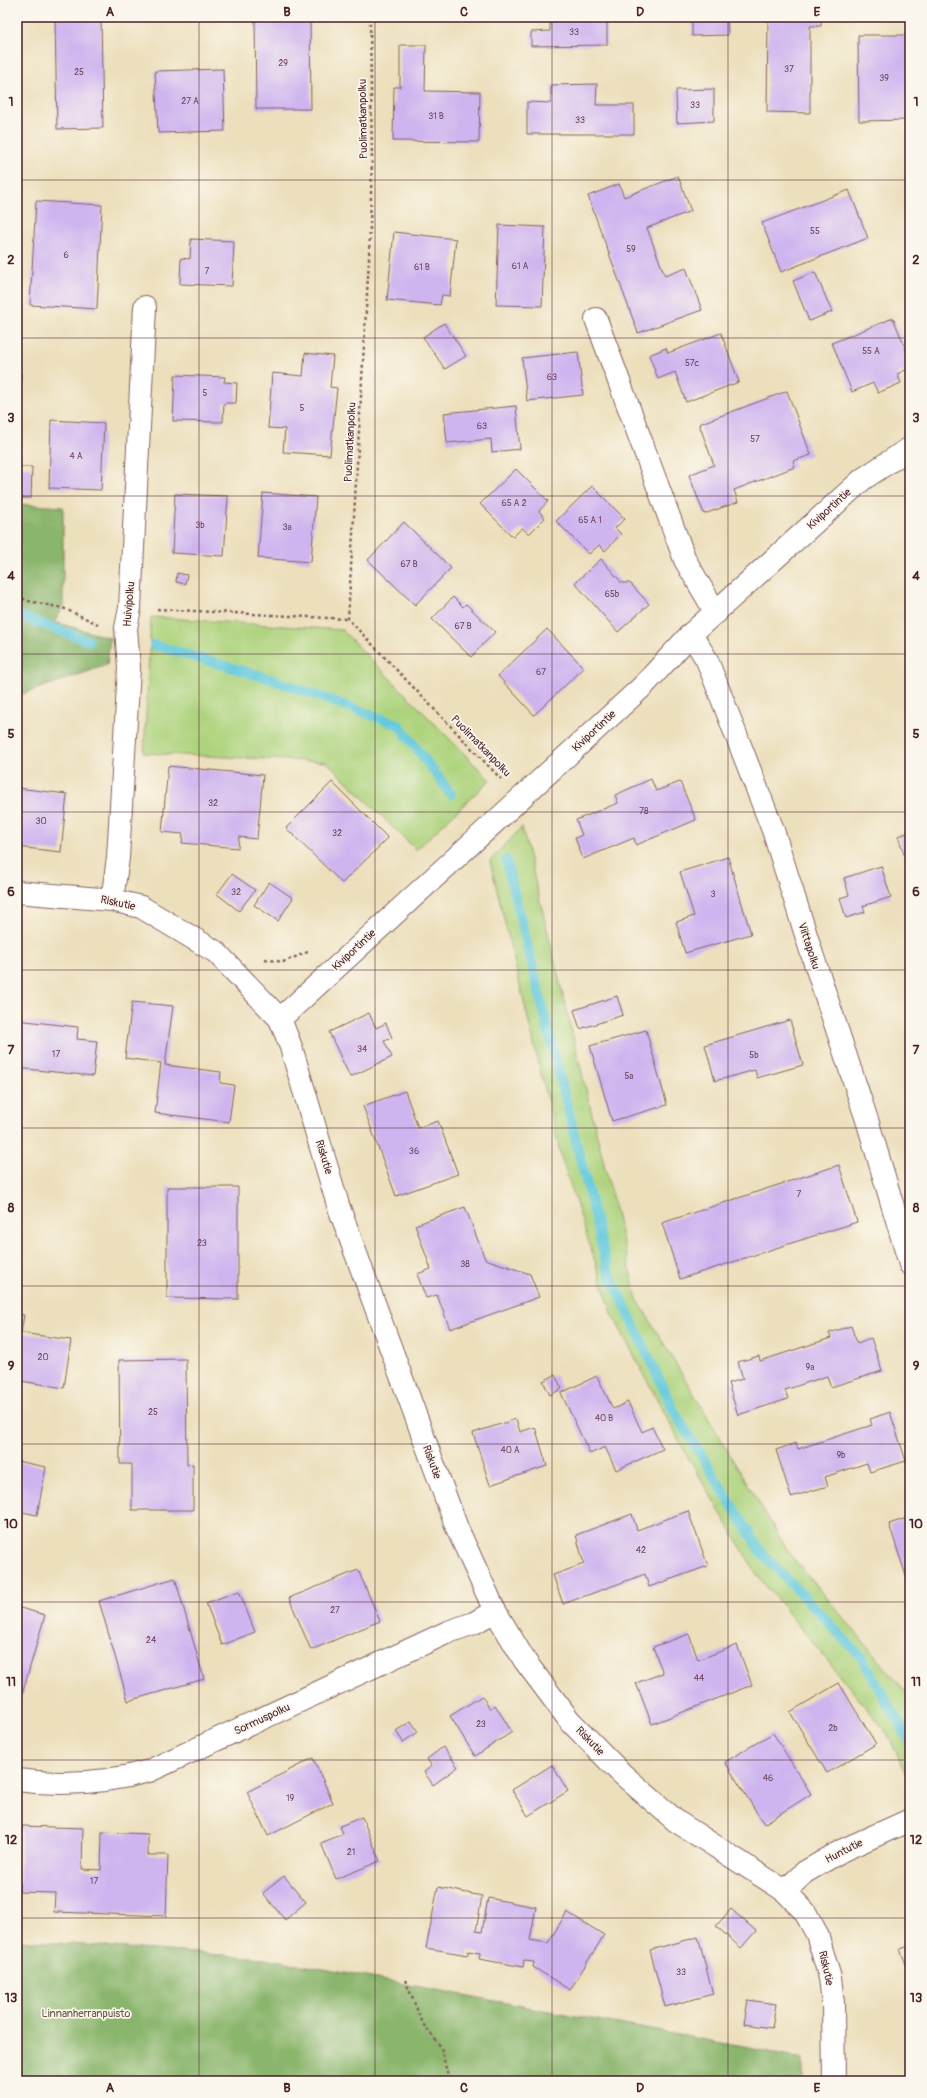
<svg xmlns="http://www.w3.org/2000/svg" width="927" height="2098" font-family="Pangolin,sans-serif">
<rect width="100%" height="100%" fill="#fbf7ec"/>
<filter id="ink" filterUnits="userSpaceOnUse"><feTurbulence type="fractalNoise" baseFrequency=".025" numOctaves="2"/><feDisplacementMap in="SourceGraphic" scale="8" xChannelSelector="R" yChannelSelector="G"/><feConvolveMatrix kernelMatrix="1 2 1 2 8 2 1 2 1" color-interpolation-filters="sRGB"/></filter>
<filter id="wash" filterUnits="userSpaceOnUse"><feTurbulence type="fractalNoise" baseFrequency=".012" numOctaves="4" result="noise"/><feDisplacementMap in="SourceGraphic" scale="16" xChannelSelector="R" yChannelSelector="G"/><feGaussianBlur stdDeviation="0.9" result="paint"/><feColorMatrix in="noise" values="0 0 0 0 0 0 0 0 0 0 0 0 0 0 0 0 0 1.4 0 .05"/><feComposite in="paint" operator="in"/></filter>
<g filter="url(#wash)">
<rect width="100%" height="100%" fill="#ecdfbc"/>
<path fill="#add37d" stroke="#7c7954" d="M151,617L342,630L490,780L416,850L327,762L144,753Z
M522,827L637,1299L789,1553L910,1697V1781L887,1733L757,1575L689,1459L612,1314L561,1156L490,861Z"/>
<path fill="#8ab56c" stroke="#6a6a4c" d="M17,504L63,507V608L54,622L110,638L107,665L17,696Z
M17,1940L264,1958L802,2058V2081H17Z"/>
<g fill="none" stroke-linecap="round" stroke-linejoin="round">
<path stroke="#5fc8db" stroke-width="10" d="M17,615L89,641
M154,645L271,679L399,725L451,794
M506,860L608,1270L675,1413L761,1552L862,1658L910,1742"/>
</g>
<g id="blocks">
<path fill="#cfb5ef" d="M55,17H101L103,128L57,129Z
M255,17H310L311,109H256Z
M550,17H607V45L531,46V32L550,31Z
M692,17H727L728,35L692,36Z
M768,17H821V26H810V113L767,112Z
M858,35H910V120L859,121Z
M400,45H426L425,91L480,92L479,142L393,141L394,87H400Z
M223,69L225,131L158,133L155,71Z
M597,84L596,105H634V134H527V102L551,103V85Z
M714,89V121L677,123L676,90Z
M678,176L691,211L647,228L665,276L686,268L702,310L638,333L588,196L619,184L624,197Z
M849,190L868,238L781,272L762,223Z
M36,201L102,205L97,309L30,305Z
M499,225L545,227L542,306L496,305Z
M394,232L456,239L450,296L442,295L440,305L387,300Z
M191,239L234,241L232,286L180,284L181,258L190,259Z
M815,272L832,312L809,321L793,281Z
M893,318L910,359V368L897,374L901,383L878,393L873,383L852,392L832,343Z
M444,323L466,356L445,369L423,337Z
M721,333L739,382L686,402L675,372L658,379L649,355L666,348L668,353Z
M578,352L583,395L527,401L522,358Z
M305,353L333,356L330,387L337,388L330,455L283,452L285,429L268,428L272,373L303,376Z
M17,374H21L19,440H17Z
M175,375L225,377L224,382L237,383L236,403H224L223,422L173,421Z
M787,391L811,455L793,461L795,467L734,490L738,502L704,514L689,475L714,465L699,424Z
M516,406L520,449L492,452L491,439L447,443L444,413Z
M51,420L104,423L101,490L49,488Z
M17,467H32L31,498H17Z
M516,469L548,501L539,511L545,518L529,534L522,528L513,537L480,504Z
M592,486L625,519L615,528L621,534L605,551L599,545L589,554L556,521Z
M263,493L316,497L311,562L258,558Z
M175,494L228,496L224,556L172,553Z
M404,522L451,568L415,605L368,560Z
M601,559L622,583H630L649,604L618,632L575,583Z
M177,573L187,575L185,584L176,582Z
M909,583H910V619L908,618Z
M453,597L463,607L466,604L495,632L471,657L432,619Z
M547,629L584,668L534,715L498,676Z
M168,766L263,775L257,839L239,837L238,848L182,843L183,834L162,832Z
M651,779L656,791L680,782L696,820L636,845L634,838L583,859L575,838L582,835L576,820L618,803L615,795Z
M332,782L388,838L342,883L286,828Z
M17,788L67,794L61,852L17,847Z
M910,832V872L898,836Z
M728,857L751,934L685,953L676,922L694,916L680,872Z
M881,866L891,897L863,906L865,912L846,918L840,898L849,895L844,878Z
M232,874L255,890L239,911L217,894Z
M269,882L293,898L278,921L254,905Z
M617,996L623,1015L580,1029L574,1010Z
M132,1002L173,1006L165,1065L221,1072L220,1083L234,1085L229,1122L155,1113L161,1063L125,1058Z
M369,1013L376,1028L386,1023L392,1038L384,1041L392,1057L350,1077L329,1032Z
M17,1020L78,1027L77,1039L97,1041L93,1076L17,1068Z
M790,1020L803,1065L757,1078L755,1070L715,1081L705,1045Z
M646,1030L667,1105L612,1121L590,1046Z
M405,1091L418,1128L438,1121L458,1174L396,1196L363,1106Z
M839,1165L857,1222L680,1279L662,1223Z
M167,1187H238V1299L167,1298Z
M465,1207L485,1259L530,1274L539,1297L450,1329L437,1295L426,1298L417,1274L431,1269L415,1225Z
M17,1314L24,1315L21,1333L71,1340L64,1388L21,1381V1373H17Z
M851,1326L857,1343L871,1338L882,1371L831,1387L827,1376L785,1390L788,1399L738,1415L728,1383L743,1379L738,1362L759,1356L760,1361L831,1338L829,1333Z
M186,1359L187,1465L193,1464V1510H132V1464H120L119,1360Z
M555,1375L562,1389L550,1395L543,1381Z
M597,1376L613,1409L628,1402L642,1432L652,1427L663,1449L616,1470L605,1447L590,1454L561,1393Z
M890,1412L906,1461L870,1472L867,1463L825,1477L828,1486L791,1497L776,1450L796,1443L798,1449L872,1425L870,1419Z
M516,1419L520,1432L535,1427L547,1466L490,1485L473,1433Z
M17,1461L46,1467L37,1515L17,1511Z
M688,1511L708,1566L649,1587L645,1574L563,1604L553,1575L584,1564L576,1535L632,1514L637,1530Z
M910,1517V1578L907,1579L889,1524Z
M358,1570L380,1621L311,1650L289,1598Z
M175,1578L204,1679L128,1701L99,1601Z
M239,1591L255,1632L222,1645L206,1603Z
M17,1607L45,1615L17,1712Z
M689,1634L698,1660L737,1645L752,1685L652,1724L636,1683L663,1673L653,1647Z
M839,1683L876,1744L827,1773L790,1712Z
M482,1696L490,1709L495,1705L512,1732L475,1756L450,1716Z
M411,1721L418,1732L403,1742L396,1731Z
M773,1733L811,1794L764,1824L725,1762Z
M443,1747L458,1767L433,1785L424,1772L432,1766L427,1759Z
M313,1758L333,1803L268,1836L247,1792Z
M552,1765L568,1791L528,1816L512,1790Z
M362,1817L380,1861L336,1879L321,1843L343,1834L340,1826Z
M22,1826L83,1828L82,1869L101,1870L102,1832L148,1834V1855H168L166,1916L54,1912L55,1893L19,1892Z
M284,1876L306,1902L285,1920L263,1893Z
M438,1887L482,1896L476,1931L482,1932L488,1898L536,1907L530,1940L548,1943L567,1912L604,1935L570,1990L533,1967L534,1962L524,1961L523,1967L479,1959L480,1953L468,1951V1955L426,1948Z
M731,1909L756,1931L741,1948L716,1926Z
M698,1937L713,1994L665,2007L650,1950Z
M910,1946V1974L900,1949Z
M748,2000L776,2004L772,2028L744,2024Z"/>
</g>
</g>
<g filter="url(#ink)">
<use href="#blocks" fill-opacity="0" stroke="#83625e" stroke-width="1"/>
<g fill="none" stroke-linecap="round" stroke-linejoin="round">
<defs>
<path id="minor" d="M596,319L685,560L716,613
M691,634L707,660L773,830L811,951L868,1123L910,1264
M112,900L118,858L129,668L126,628L130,608L145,307
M17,1780C61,1786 106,1783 149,1771L448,1632L474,1623L495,1611
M785,1891L805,1872L843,1850L910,1820"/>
<path id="tertiary" d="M17,892L112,900L141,907L216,952L280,1019L291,1047L338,1205L457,1528L495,1611L525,1661L570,1721L621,1773L676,1821L785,1891L805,1912L817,1934L830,1978L833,2003L834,2081
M280,1019L643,686L691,634L863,479L910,448"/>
</defs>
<use href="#minor" stroke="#83625e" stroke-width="24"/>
<use href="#tertiary" stroke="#83625e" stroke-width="24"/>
<path stroke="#83625e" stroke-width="2.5" stroke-dasharray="3 3" stroke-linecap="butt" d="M370,17L372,160L369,259L348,619L501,779
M17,596L28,601L63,608L98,624
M157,609L348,619
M265,959L283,962L310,951
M405,1980L423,2024L441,2047L449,2081"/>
<use href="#minor" stroke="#fff" stroke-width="22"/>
<use href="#tertiary" stroke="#fff" stroke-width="22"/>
</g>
</g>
<path fill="none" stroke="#4a1f2b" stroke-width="1" stroke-opacity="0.55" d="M199,17V2081M375,17V2081M552,17V2081M728,17V2081M17,180H910M17,338H910M17,496H910M17,654H910M17,812H910M17,970H910M17,1128H910M17,1286H910M17,1444H910M17,1602H910M17,1760H910M17,1918H910"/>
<g text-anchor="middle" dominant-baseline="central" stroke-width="3.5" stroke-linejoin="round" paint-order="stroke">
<g font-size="9" fill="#6b445c">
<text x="574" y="32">33</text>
<text x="283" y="63">29</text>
<text x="789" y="69">37</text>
<text x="79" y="72">25</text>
<text x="884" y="78">39</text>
<text x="190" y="101">27 A</text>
<text x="695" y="105">33</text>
<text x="436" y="116">31 B</text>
<text x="580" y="120">33</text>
<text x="815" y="231">55</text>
<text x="631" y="249">59</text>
<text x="66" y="255">6</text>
<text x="520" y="266">61 A</text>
<text x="422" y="267">61 B</text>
<text x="207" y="271">7</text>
<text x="871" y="351">55 A</text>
<text x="692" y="363">57c</text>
<text x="552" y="377">63</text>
<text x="205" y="393">5</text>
<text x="302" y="408">5</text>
<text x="482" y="426">63</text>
<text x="755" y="439">57</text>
<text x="76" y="456">4 A</text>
<text x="514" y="503">65 A 2</text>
<text x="590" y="520">65 A 1</text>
<text x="200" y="525">3b</text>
<text x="287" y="527">3a</text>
<text x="409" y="564">67 B</text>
<text x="612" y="594">65b</text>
<text x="463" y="626">67 B</text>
<text x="541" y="672">67</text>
<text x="213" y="803">32</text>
<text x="644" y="811">78</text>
<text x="41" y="821">30</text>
<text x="337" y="833">32</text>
<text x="236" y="892">32</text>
<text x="713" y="894">3</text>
<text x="362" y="1049">34</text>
<text x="56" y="1054">17</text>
<text x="754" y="1055">5b</text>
<text x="629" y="1076">5a</text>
<text x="414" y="1151">36</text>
<text x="799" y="1194">7</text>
<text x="202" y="1243">23</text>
<text x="465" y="1264">38</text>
<text x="43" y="1357">20</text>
<text x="810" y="1367">9a</text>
<text x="153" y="1412">25</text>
<text x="604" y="1418">40 B</text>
<text x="510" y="1450">40 A</text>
<text x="841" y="1455">9b</text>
<text x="641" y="1550">42</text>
<text x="335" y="1610">27</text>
<text x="151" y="1640">24</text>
<text x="699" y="1678">44</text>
<text x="481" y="1724">23</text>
<text x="833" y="1728">2b</text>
<text x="768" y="1778">46</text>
<text x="290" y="1798">19</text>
<text x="351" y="1852">21</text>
<text x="94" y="1881">17</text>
<text x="681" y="1972">33</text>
</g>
<g font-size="11" fill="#4a1f2b" stroke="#fbf7ec">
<text transform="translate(363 119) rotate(-91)">Puolimatkanpolku</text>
<text transform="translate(350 442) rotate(-87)">Puolimatkanpolku</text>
<text transform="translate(829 509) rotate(-42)">Kiviportintie</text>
<text transform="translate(129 604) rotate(-85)">Huivipolku</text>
<text transform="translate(594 731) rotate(-43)">Kiviportintie</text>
<text transform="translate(481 746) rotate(46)">Puolimatkanpolku</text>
<text transform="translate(118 903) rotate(12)">Riskutie</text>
<text transform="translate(809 946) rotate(72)">Viittapolku</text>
<text transform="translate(354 950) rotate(-43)">Kiviportintie</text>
<text transform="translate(324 1157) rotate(73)">Riskutie</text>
<text transform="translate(432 1462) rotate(70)">Riskutie</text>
<text transform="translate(262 1719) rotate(-25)">Sormuspolku</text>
<text transform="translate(590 1741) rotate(46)">Riskutie</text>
<text transform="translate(844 1851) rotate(-27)">Huntutie</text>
<text transform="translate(826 1968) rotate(77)">Riskutie</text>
</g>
<g font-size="11" fill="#685544" stroke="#fbf7ec">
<text x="86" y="2013">Linnanherranpuisto</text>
</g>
</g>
<rect width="927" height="2098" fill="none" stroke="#fbf7ec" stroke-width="44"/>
<rect x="22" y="22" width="883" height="2054" fill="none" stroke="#4a1f2b" stroke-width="1.5"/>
<g font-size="13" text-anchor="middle" font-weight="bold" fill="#4a1f2b">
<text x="110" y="16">A</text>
<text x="287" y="16">B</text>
<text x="464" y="16">C</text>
<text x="640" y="16">D</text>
<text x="817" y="16">E</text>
<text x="11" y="106">1</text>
<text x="916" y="106">1</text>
<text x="11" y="264">2</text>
<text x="916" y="264">2</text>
<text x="11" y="422">3</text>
<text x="916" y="422">3</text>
<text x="11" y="580">4</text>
<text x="916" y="580">4</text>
<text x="11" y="738">5</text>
<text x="916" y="738">5</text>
<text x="11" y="896">6</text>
<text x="916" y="896">6</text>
<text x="11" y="1054">7</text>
<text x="916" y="1054">7</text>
<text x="11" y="1212">8</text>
<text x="916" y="1212">8</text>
<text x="11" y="1370">9</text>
<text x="916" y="1370">9</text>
<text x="11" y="1528">10</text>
<text x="916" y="1528">10</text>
<text x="11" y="1686">11</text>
<text x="916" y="1686">11</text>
<text x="11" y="1844">12</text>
<text x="916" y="1844">12</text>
<text x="11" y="2002">13</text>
<text x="916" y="2002">13</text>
<text x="110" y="2092">A</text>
<text x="287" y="2092">B</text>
<text x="464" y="2092">C</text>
<text x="640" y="2092">D</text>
<text x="817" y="2092">E</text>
</g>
</svg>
